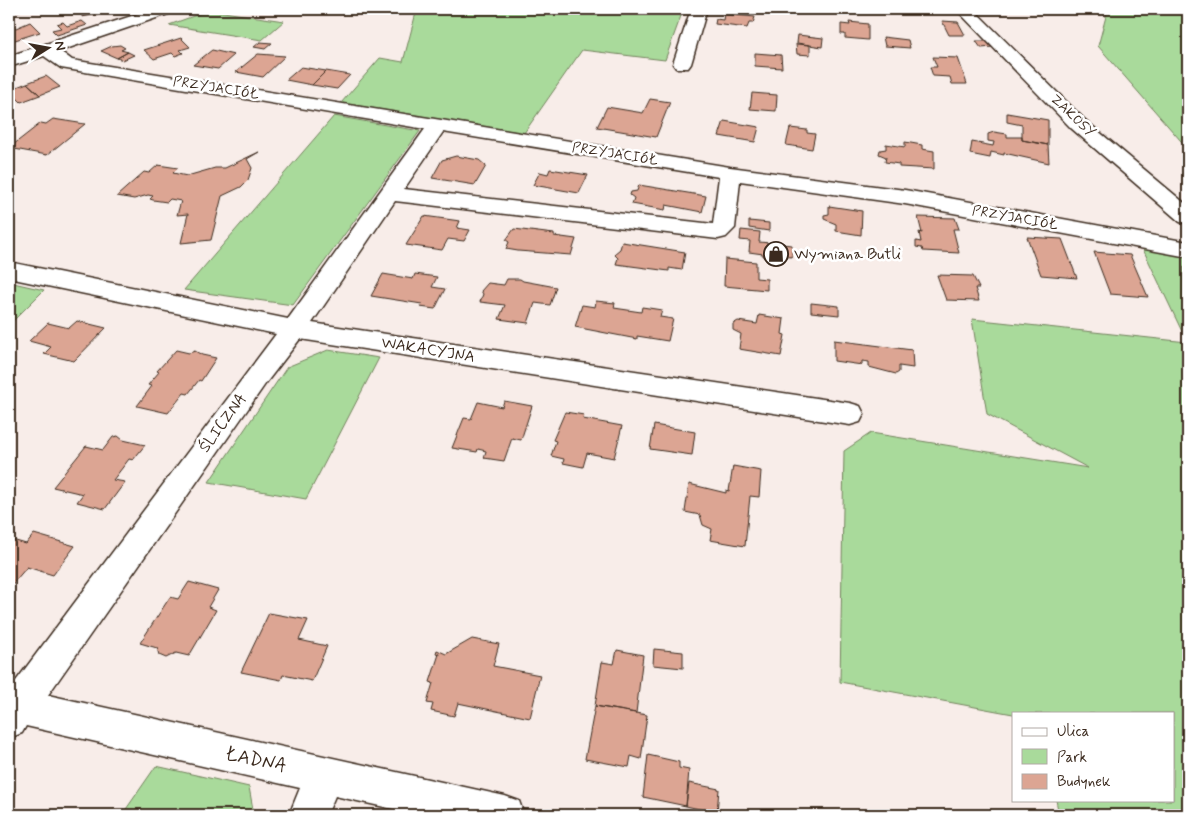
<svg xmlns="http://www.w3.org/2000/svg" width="1197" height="824" font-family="Mynerve,sans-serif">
<rect width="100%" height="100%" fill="#f8ede9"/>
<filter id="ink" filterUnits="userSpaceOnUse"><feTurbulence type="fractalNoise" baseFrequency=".02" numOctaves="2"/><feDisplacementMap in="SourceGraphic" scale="10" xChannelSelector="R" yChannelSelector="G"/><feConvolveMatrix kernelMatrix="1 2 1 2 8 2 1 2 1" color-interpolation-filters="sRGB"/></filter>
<g filter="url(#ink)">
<path fill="#a9da9b" stroke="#72825c" d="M417,9H630L682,13L665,60L582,50L524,133L341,103L380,58L403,62Z
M1108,9H1188V149L1098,46Z
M210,10L284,21L262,40L169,25Z
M334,116L420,131L293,305L184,290Z
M1141,245L1188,252V815H1059L1056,800H1173V713L1013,714L840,682L844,451L871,433L1088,468L987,414L972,319L1187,342Z
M9,282L44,290L9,325Z
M328,350L379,358L306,499L209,482L287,367Z
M156,766L249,787L254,815H122Z"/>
<path fill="#dca593" stroke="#3b2a1e" d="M9,9H28L9,13Z
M83,9H103V13L82,17Z
M912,9H935L936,11L913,12Z
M724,14L755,17L753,23H749L747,28L715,24L716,19L723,20Z
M82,21L87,25L57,35L52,30L61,28L57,24L63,22L67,26Z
M942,21L958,22L965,35H949Z
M30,22L40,32L12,41L9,38V31Z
M849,22L868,24V40L845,38V34H841V24L850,25Z
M798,35L823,38L822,47L797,43Z
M883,37L908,40L910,48L885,46Z
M181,38L190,47L180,50L183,53L175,56L172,53L154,59L144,50Z
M976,41H988L993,47L981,48Z
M260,42L272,43L265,49L254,47Z
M796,44L810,45V55L797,54Z
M120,45L125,48L121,50L128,52L117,58L101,51L112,46Z
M212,50L234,55L218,69L193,65Z
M128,52L134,55L123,60L117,58Z
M755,53L781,55L782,68L755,66Z
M258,54L285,56L263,77L236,72Z
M933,57L958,58L967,84H952L950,77L933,76L930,67H937Z
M301,67L326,71L312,85L286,80Z
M326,71L350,75L337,89L312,85Z
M46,76L60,87L40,95L27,83Z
M27,83L40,95L21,102L9,90Z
M752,93L777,95L776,111L750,109Z
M650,99L670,102L656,137L597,127L607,107L643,113Z
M1007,113L1048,120V145L1022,140V125L1007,122Z
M53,119L85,124L47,155L9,148L41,123L46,124Z
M724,121L759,127L755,142L719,136Z
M790,128L807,130V133L815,134L812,149L786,145Z
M994,132L1007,134V137H1022V140L1048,145L1049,163L1004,153V155L991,152L990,158L970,154L972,142L993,146L994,142L988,141V134Z
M905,142L922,145V149L934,151V169L899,167V164L885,162L886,157L879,154L880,150L886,149V144L905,147Z
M259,152L247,159L252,168L248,180L241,187L222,196L211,240L181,243L188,214L177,215L181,201L170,199L167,202L153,200L150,199L153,196L148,195L134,199L117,196L144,172L149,173L158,165L178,168L173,173L187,176L215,168H225Z
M456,156L479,160L486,166L475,185L432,178L442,160Z
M550,169L588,175L579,193L533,185L540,172L548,174Z
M639,185L706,196L702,212L666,205L665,210L632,204L634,198L630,195L631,192L637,191Z
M829,206L862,211L861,235L836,231V224L824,219V215L829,214Z
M424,216L460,221L457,228L470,230L464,241L448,239L442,250L406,245Z
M918,217L955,218L959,229H953L959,253L923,251L922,248L916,247V241L921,242L919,232L922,233Z
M749,221L769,223V231L749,228Z
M514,229L554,234V236L576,239L571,255L518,251L506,249L509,242L506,240Z
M741,230L760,232L759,242L792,245V257L782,256V262L771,261V258L763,257V254L749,252L750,241L740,240Z
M1027,237L1062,239L1077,278L1041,275Z
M622,242L685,252L682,270L669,268V271L616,264L618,258L614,254L620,249Z
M1094,252L1130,255L1148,297L1110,294Z
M725,259L756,262V278L767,279V290L724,286Z
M1184,267L1188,268V300L1184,298Z
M383,274L413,279L415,274L437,277L432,287L445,289L435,309L420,307L422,304L371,296Z
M937,275L973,276L979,288H975L979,301L946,300Z
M507,279H520L523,281L556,287L550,305L535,303L528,323L499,319L505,305L480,302L483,294L481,291L488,283L504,285Z
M596,301L615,303L614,308L641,312L642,307L662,310L660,317L673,319L668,341L637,336V339L575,327L582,305L595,307Z
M811,303L839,306V315L811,312Z
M759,315L784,319L782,334L785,335L781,356L739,349L741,334L733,330V324L738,321L757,324Z
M77,321L106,328L74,361L44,354L51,347L29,341L48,323L69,328Z
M834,340L912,350L913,368L899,366V372L896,374L869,367V362L862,361V365L834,361Z
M176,350L189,353L195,351L202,355L216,358L201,381L199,380L188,394L184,393L168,413L137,406L152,386L148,385L159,372L157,371Z
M504,401L532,406L521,440L512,438L504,461L484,458L486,451L478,449L477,452L452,448L464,418L471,419L478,402L502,407Z
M565,412L584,415L583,419L622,426L614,458L587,453L583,467L563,463L564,459L551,456L556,441L553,440Z
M654,425L695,432L692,455L650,449Z
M118,436L123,440L145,445L133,460L129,459L113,480L125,482L105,509L77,502L83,494L53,487L86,446L103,450L113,437Z
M733,466L761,471L759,497L750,496L745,546L710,540L712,529L703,525L700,515L685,512L689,484L726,493V490L729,491Z
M34,534L75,546L53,575L27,567L9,588V539L26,544Z
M189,582L218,590L208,607L216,610L189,656L176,653L166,658L159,655L157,648L140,643L170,597L178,599Z
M269,613L308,620L299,640L327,646L312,681L283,675L281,680L241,672Z
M472,639L499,644L493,666L540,675L530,718L458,703L454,716L431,711L433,704L427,703L433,683L430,682L439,654L436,653L437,650L446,654Z
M654,649L683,652V668L653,665Z
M617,650L643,655L636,713L595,706L602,662L614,664Z
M595,706L647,715L641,759L631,756L629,767L585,759Z
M648,755L679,762V768L689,770L686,806L643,797Z
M689,783L719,789L717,813L686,806Z"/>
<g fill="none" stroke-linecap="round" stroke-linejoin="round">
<defs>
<path id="minor" d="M153,9H176L174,12L60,51L72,60L730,167L905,190L1188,242V257L905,204L740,181L735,228L726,237L718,239L395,201L312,323L850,403L860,406L864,414L860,422L850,425L300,339L266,383L48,695L505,796L519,801L524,815H420L335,796L327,815H289L300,788L26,726L22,733L9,738V683L13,685L276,334L9,278V262L288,319L425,129L67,69L61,68L44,56L9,67V56ZM443,132L719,177L713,224L404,189Z
M691,9H707L691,64L688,68H676L673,64Z
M956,9H973L1085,120L1188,206V224L1180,222L1071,128Z"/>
</defs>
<use href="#minor" stroke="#3b2a1e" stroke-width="3"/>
<use href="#minor" fill="#fff" fill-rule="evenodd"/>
</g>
</g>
<defs>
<symbol id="shop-ring" viewBox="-11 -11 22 22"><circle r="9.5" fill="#fff" stroke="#3b2a1e" stroke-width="1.5"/><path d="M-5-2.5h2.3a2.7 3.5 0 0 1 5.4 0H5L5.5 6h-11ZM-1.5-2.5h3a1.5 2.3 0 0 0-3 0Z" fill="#3b2a1e"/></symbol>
</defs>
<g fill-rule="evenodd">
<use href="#shop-ring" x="762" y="240" width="28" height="28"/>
</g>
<g text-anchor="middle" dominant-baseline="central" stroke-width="5" stroke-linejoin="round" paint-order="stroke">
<g font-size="14" fill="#3b2a1e" stroke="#fff">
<text transform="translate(216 88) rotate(9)">PRZYJACIÓŁ</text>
<text transform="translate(1073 116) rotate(43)">ZAKOSY</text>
<text transform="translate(615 154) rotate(9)">PRZYJACIÓŁ</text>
<text transform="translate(1015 218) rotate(10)">PRZYJACIÓŁ</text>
</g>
<g font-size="16" fill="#3b2a1e" stroke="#fff" text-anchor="start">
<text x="794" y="254">Wymiana Butli</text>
</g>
<g font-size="16" fill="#3b2a1e" stroke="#fff">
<text transform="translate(428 350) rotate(9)">WAKACYJNA</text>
<text transform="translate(223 423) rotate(-54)">ŚLICZNA</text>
</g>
<g font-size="19" fill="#3b2a1e" stroke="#fff">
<text transform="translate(256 760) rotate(12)">ŁADNA</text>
</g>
</g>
<rect width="1197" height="824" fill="none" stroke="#fff" stroke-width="30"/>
<rect x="15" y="15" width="1167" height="794" fill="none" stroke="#3b2a1e" stroke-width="2" filter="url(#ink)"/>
<rect x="1012" y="712" width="162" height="90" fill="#ffffff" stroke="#b1aaa5"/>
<rect x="1022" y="728" width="25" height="8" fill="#ffffff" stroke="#b1aaa5"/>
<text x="1057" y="736" font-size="15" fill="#3b2a1e">Ulica</text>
<rect x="1022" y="749" width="25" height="15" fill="#a9da9b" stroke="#b1aaa5"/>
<text x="1057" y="762" font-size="15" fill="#3b2a1e">Park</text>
<rect x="1022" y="774" width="25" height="15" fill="#dca593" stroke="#b1aaa5"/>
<text x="1057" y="786" font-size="15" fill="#3b2a1e">Budynek</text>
<g transform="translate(48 48) rotate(79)" stroke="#ffffff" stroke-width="4" paint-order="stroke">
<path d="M0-4L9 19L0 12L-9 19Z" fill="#3b2a1e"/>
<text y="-8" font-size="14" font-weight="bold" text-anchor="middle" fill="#3b2a1e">N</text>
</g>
</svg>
